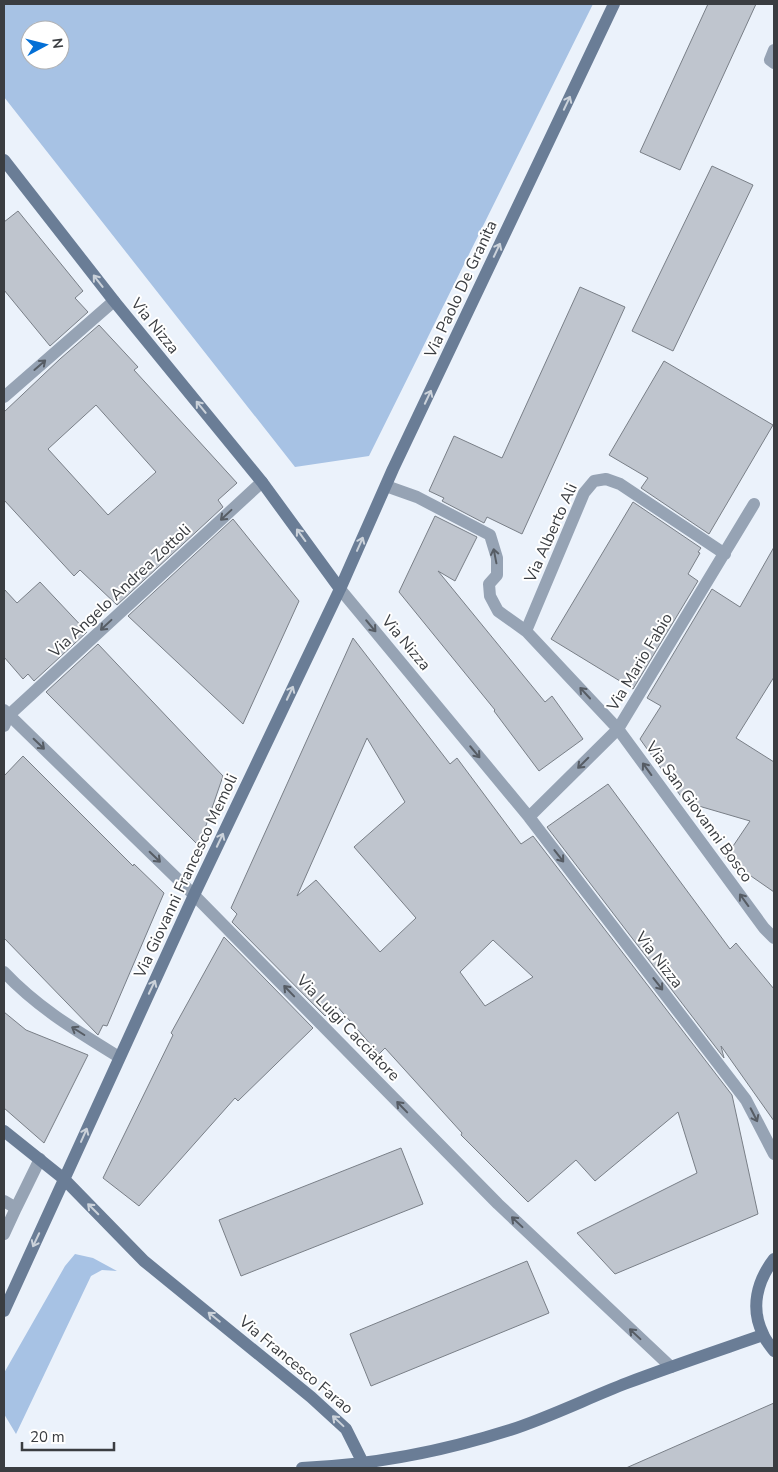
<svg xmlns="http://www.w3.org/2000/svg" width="778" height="1472" font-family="'Nunito Sans',sans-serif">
<rect width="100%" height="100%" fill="#ebf2fb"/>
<path fill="#a7c2e4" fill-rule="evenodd" d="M4,4H593L369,456L295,467L4,97ZM30,30H60V60H30Z
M75,1254L93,1258L117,1271L102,1270L91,1276L16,1434L4,1414V1373L65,1266Z"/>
<path fill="#bfc5ce" stroke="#797f87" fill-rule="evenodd" d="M708,4H756L680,170L640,152Z
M712,166L753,185L673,351L632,331Z
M18,211L83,291L75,298L88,312L50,346L4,290V222Z
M580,287L625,307L522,534L487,517L484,523L442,501L444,498L429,491L454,436L502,458Z
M99,325L138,367L134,370L237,483L218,500L223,507L117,605L80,570L74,576L4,500V412L60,359ZM96,405L156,472L108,515L48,449Z
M664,361L773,425L709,534L641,488L648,478L609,455Z
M633,502L701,548L698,552L700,553L688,574L698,581L633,689L551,639Z
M435,516L477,537L455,581L438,571L545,702L552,696L583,739L539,771L494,711L495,710L399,592Z
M233,519L299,601L243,724L128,616Z
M774,547V677L736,738L774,762V892L725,858L750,821L685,802L640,739L661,706L647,698L712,589L740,607Z
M40,582L87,632L34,681L28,674L23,679L4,657V589L17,603Z
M353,638L450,764L457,758L521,844L533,836L732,1095L758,1214L615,1274L577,1233L697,1173L678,1112L595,1181L576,1160L528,1202L461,1135L462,1133L385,1048L379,1054L336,1005L325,1016L232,922L237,914L231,908ZM367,738L405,802L354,847L416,918L380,952L316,880L297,896ZM493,940L533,977L485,1006L460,972Z
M98,644L223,776L199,846L46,692Z
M23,756L133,866L134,864L164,893L107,1026L103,1025L98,1035L4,938V776Z
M608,784L730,949L736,943L774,989V1121L721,1046L724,1058L547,827Z
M224,937L313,1028L238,1101L235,1098L139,1206L103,1178L173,1035L171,1033Z
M4,1012L26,1030L88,1055L44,1143L4,1108Z
M401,1148L423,1204L241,1276L219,1220Z
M527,1261L549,1313L371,1386L350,1334Z
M774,1403V1468H626Z"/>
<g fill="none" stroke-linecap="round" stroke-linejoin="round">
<path stroke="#96a3b4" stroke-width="12" d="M774,50L770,60L774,63
M4,397L114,301
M386,486L417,497L490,535L497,558V575L489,584L490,596L498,611L526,631L618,729L764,928L774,938
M340,589L529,817L746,1100L774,1154
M526,631L584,493L594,481L606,479L620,484L725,554
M4,710L194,895L498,1204L671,1367
M4,726L9,715L262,482
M529,817L618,729L754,504
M4,972C38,1008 77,1031 119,1057
M4,1201L16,1208L4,1234
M16,1208L40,1159"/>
<path stroke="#6a7d96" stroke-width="12" d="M4,160L114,301L262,482L340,589
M4,1131L64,1179L144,1261L311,1397L346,1429L363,1463
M774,1259C757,1281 750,1308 763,1334C765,1340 770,1345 774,1351
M4,1311L194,895L340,589L393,469L614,4
M302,1468C372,1465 444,1451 510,1430C550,1417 588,1398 627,1383C672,1366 717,1351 763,1335"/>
</g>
<defs><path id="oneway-shaft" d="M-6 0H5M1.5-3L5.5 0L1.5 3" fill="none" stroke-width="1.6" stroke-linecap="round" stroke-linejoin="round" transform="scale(1.25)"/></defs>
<g stroke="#cbd2da">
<use href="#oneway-shaft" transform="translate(567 103) rotate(-65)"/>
<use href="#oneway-shaft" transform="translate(497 250) rotate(-65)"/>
<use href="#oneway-shaft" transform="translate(98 281) rotate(-128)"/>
<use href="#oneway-shaft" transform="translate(428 397) rotate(-65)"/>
<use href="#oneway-shaft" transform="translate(201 407) rotate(-129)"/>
<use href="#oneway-shaft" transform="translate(301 535) rotate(-126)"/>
<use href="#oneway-shaft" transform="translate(360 544) rotate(-66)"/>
<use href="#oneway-shaft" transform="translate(290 693) rotate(-65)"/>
<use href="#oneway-shaft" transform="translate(220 840) rotate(-65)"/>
<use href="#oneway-shaft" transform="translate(152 987) rotate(-65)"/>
<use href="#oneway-shaft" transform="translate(84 1135) rotate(-66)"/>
<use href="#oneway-shaft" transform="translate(93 1209) rotate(-135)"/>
<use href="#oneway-shaft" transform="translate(36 1240) rotate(115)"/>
<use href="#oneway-shaft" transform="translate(214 1317) rotate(-141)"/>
<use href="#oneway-shaft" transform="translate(338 1421) rotate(-137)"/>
</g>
<g stroke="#565c64">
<use href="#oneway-shaft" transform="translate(40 365) rotate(-41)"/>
<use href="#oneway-shaft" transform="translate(226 515) rotate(137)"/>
<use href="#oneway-shaft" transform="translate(495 556) rotate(-101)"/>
<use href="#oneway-shaft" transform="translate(106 625) rotate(137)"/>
<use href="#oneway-shaft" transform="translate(371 626) rotate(50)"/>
<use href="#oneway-shaft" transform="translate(585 693) rotate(-133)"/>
<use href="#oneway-shaft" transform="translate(39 744) rotate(44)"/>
<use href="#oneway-shaft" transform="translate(475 752) rotate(50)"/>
<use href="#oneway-shaft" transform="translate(583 763) rotate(135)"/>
<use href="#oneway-shaft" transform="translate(647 769) rotate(-126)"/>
<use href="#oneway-shaft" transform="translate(559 856) rotate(52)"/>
<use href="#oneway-shaft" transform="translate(155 857) rotate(44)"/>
<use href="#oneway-shaft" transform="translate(744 900) rotate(-126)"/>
<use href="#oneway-shaft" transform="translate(658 984) rotate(52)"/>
<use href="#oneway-shaft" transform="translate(289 991) rotate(-134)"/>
<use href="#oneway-shaft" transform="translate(78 1031) rotate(-148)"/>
<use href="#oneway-shaft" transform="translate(402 1107) rotate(-134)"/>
<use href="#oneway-shaft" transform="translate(754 1115) rotate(63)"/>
<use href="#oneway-shaft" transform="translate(517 1222) rotate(-137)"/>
<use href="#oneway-shaft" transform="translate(635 1334) rotate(-137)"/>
</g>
<g text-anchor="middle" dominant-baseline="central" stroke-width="4" stroke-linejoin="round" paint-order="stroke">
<g font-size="16" fill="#3a3d41" stroke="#fff">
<text transform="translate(461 289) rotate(-65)">Via Paolo De Granita</text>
<text transform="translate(155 326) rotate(51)">Via Nizza</text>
<text transform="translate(551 533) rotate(-66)">Via Alberto Ali</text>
<text transform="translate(120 591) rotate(-43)">Via Angelo Andrea Zottoli</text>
<text transform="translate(406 643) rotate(50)">Via Nizza</text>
<text transform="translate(640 662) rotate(-59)">Via Mario Fabio</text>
<text transform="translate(699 812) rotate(54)">Via San Giovanni Bosco</text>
<text transform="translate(186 876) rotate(-65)">Via Giovanni Francesco Memoli</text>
<text transform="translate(659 960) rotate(52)">Via Nizza</text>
<text transform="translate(348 1028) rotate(46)">Via Luigi Cacciatore</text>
<text transform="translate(296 1365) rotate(40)">Via Francesco Farao</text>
</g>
</g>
<rect width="778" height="1472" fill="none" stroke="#3a3d41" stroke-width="10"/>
<g transform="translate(45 45) rotate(83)"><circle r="24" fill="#ffffff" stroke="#b0b1b3"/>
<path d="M0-4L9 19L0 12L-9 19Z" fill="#036fd6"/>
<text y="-8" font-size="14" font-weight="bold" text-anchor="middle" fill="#3a3d41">N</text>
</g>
<path d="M22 1442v8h92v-8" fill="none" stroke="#3a3d41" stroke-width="2.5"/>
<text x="30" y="1442" font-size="15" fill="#3a3d41" stroke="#ffffff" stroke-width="4" paint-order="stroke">20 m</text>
</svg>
